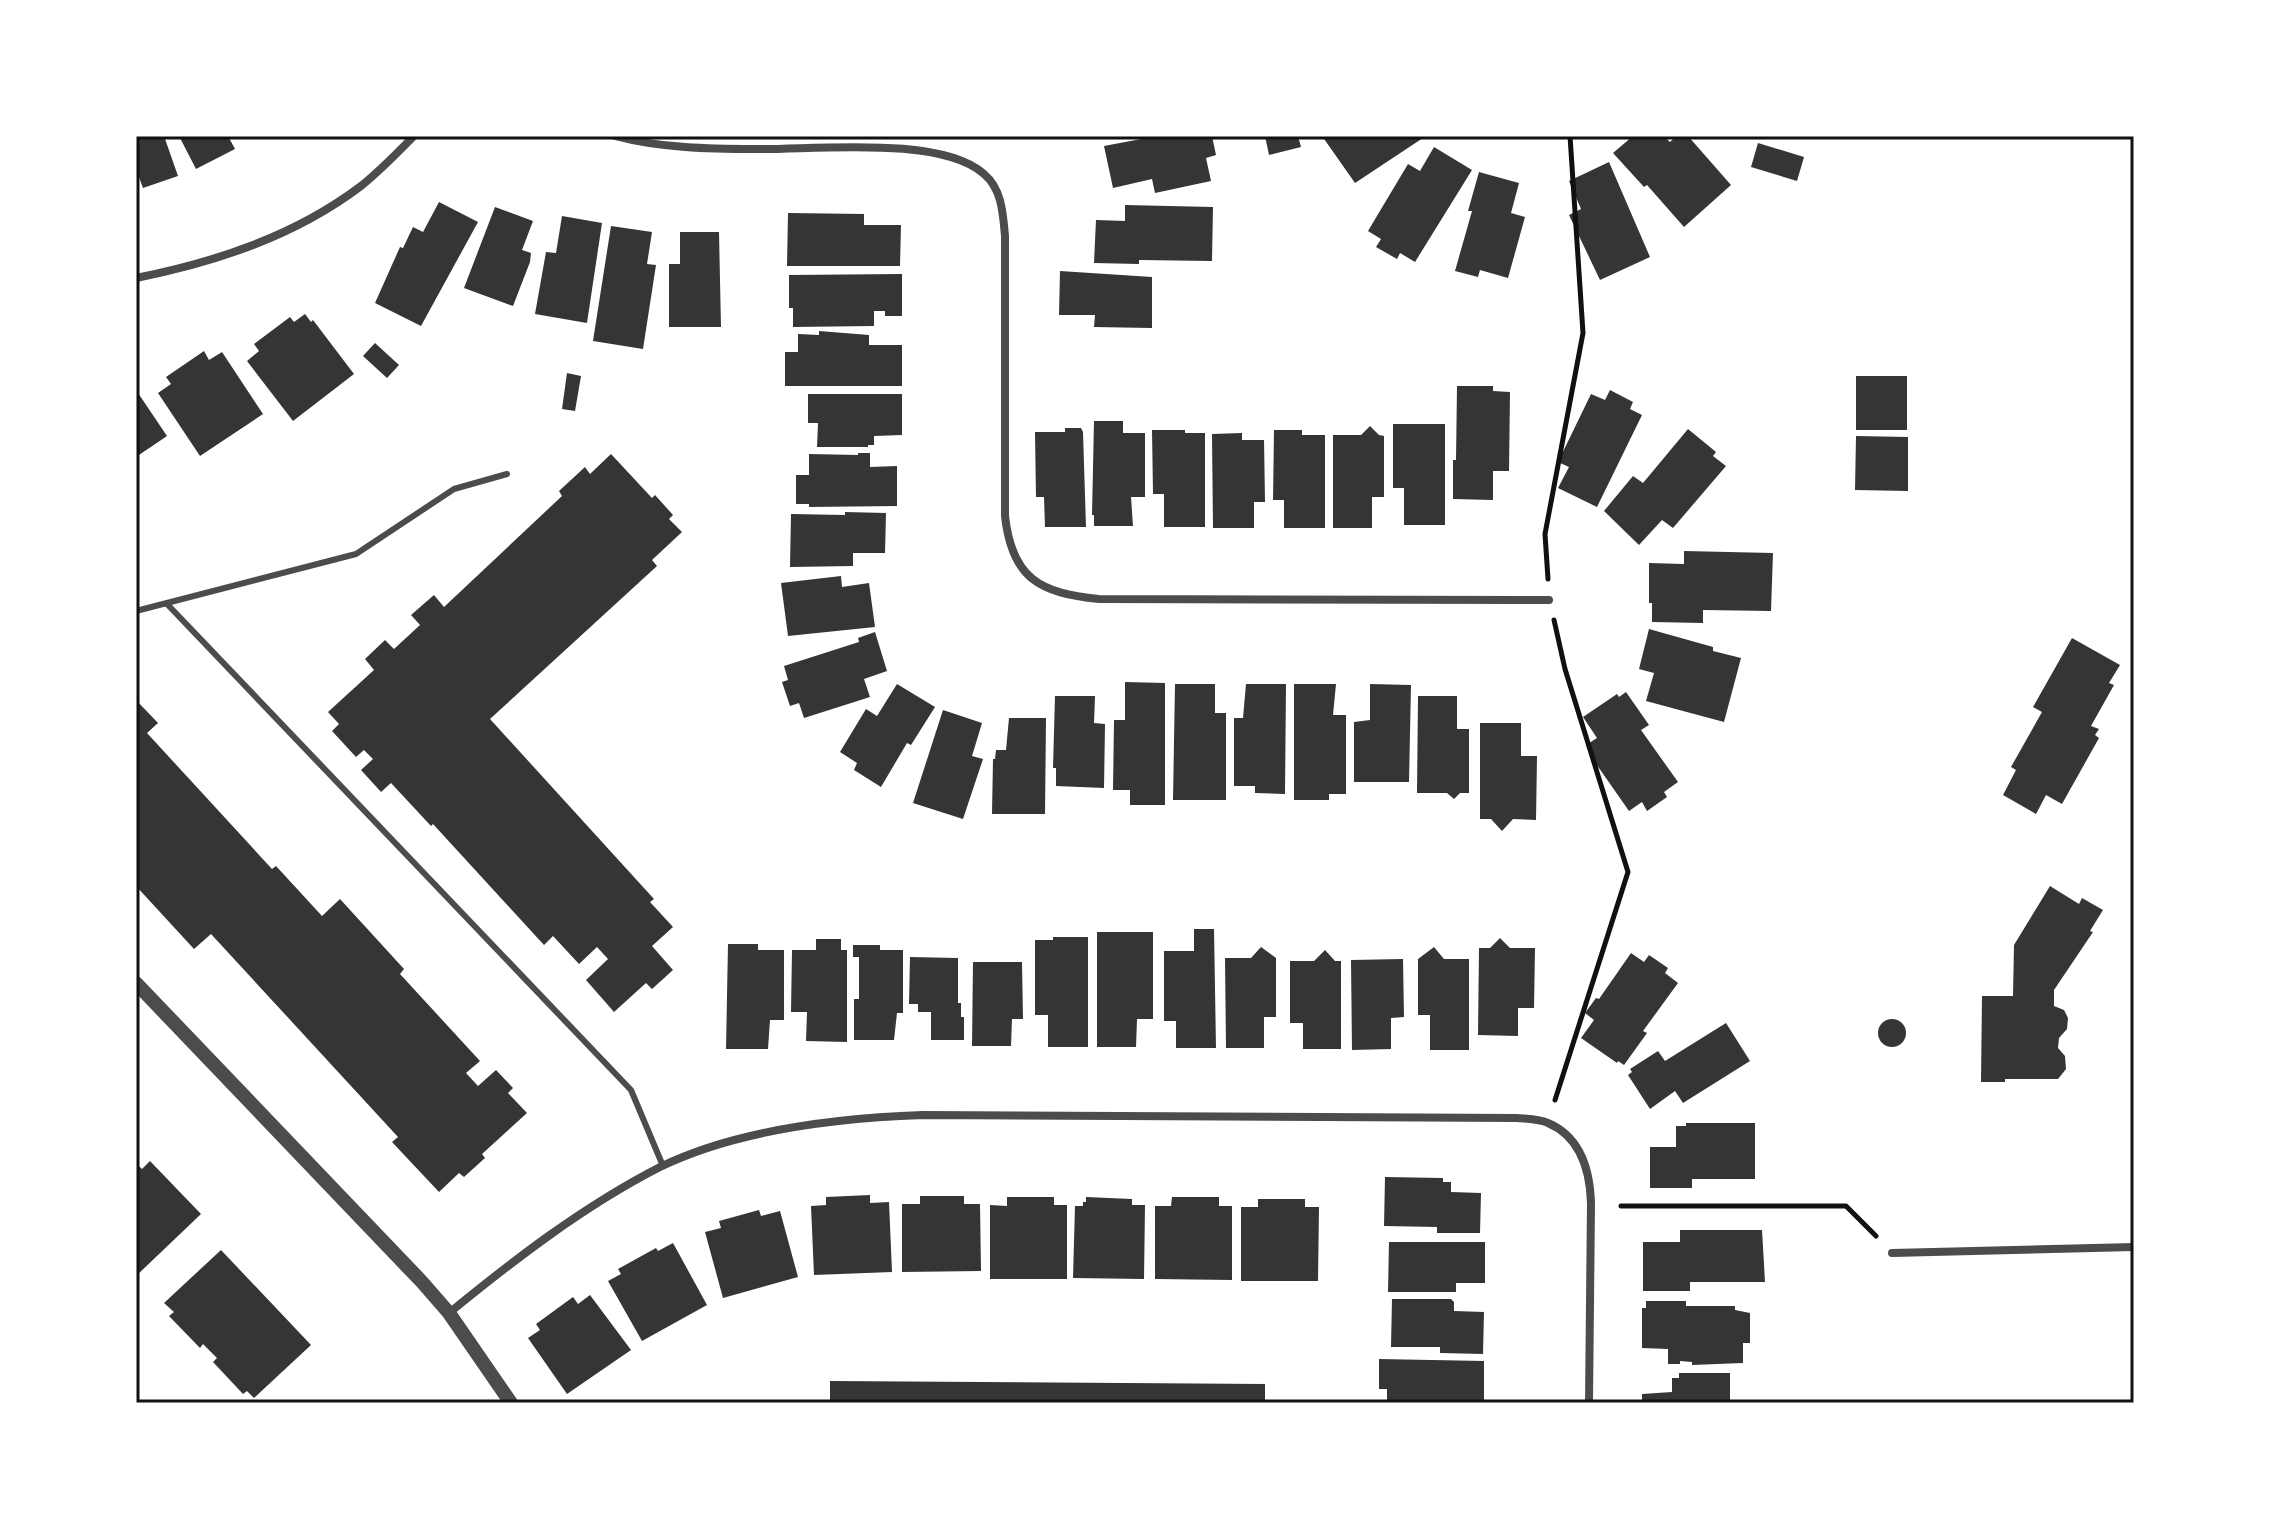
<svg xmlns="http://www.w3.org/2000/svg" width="2270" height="1539" font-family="'DM Sans',sans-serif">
<rect width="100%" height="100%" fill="#fff"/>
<path fill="#353535" d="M136,136H164L178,176L143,188L136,169Z
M179,136H228L235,149L196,169Z
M1157,136H1212L1216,155L1206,158L1211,181L1155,193L1152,179L1113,188L1104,146Z
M1265,136H1298L1301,147L1269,155Z
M1322,136H1426L1355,183Z
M1633,136H1664L1670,142L1676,136H1688L1731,185L1684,227L1647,185L1644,187L1613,153Z
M1758,143L1804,157L1797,181L1751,167Z
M1434,147L1472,170L1415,262L1400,253L1397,259L1376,247L1381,239L1368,231L1408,164L1420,171Z
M1609,162L1650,257L1600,280L1569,215L1581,209L1569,181Z
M1479,172L1519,183L1511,213L1525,217L1508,278L1480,270L1478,277L1455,271L1472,211H1468Z
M439,202L478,222L421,326L375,303L400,247L403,248L413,227L423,232Z
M1125,205L1213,207L1212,261L1139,260V264L1094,263L1096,220L1125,221Z
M495,207L533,221L522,250L531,253L530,262L513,306L464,288Z
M788,213L864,214V225H901L900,266H787Z
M562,216L602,223L587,323L535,314L546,252L556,253Z
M611,226L652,232L647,264L656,265L643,349L593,341Z
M680,232H719L721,327H669V264H680Z
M1060,271L1152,277V328L1094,327L1095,315H1059Z
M902,274V316H885V311H874V326L793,327V308H789V275Z
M305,314L311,322L313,320L354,374L293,421L247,361L259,351L254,344L290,317L294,322Z
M819,331L869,335V345H902V386H785V352H798V334L819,335Z
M375,343L399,365L387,378L363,356Z
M204,351L209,360L222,352L263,414L200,456L158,393L171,384L166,377Z
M567,373L581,376L575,411L562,409Z
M1856,376H1907V430H1856Z
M1457,386H1493V391L1510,392L1509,471H1493V500L1453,499V460H1456Z
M136,390L167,436L136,457Z
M1610,390L1633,402L1630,409L1642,415L1597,507L1558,488L1569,467L1558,462L1591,394L1605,400Z
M808,394H902V435L874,436V445H868V447H817L818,423H808Z
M1094,421H1123V433H1145V497H1131L1133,526H1094V515H1092Z
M1393,424H1445V525H1404V488H1393Z
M1370,426L1379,435L1384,436V497H1372V528H1333V435H1361Z
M1065,428H1081L1083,432L1086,527H1045L1044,497H1036L1035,432H1065Z
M1688,429L1716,452L1713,456L1726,466L1673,528L1662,520L1639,545L1604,511L1633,476L1643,483Z
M1152,430H1185V433H1205V527H1164V494H1153Z
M1274,430H1302V435H1325V528H1284V500H1273Z
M1242,433V440H1264L1265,502H1254V528H1213L1212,434Z
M1856,436L1908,437V491L1855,490Z
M858,453H870V467L897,466V506L809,507V504H796V475H809V454L858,455Z
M611,454L652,498L655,495L673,515L669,519L682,532L652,560L657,566L490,719L654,899L650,902L673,927L652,946L673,970L652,989L646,983L614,1012L586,980L608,959L597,947L579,964L553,936L544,945L433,824L431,826L391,783L381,792L361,770L373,759L364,750L356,757L332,731L339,724L328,712L374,670L365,659L385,640L394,649L420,625L411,615L434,595L444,607L562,496L559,491L585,467L590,474Z
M845,512L886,513L885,553H853V566L790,567L791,514L845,515Z
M1684,551L1773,553L1771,611L1703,610V623L1652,622V603H1649V563L1684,564Z
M841,576L842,587L869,583L875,627L788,636L781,583Z
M1649,629L1713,647V651L1741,658L1724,722L1646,701L1654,673L1639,669Z
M875,632L887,671L864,679L870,697L804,718L799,703L790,706L782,682L788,680L784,666L859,642L858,638Z
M2072,638L2120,665L2109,683L2114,685L2091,726L2099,729L2095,735L2099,738L2062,804L2046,795L2036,814L2003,795L2016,770L2011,767L2042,712L2033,707Z
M1125,682L1165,683V805H1130V790H1113L1114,720H1125Z
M897,684L935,707L911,745L907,743L881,787L854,770L857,763L840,752L866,709L877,716Z
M1175,684H1215V713H1226V800H1173Z
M1246,684H1286L1285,794L1255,793V786H1234V718H1243Z
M1294,684H1336L1333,715H1346V794H1329V800H1294Z
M1370,684L1411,685L1409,782H1354V722L1370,720Z
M1626,692L1649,725L1641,730L1678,782L1664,792L1667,797L1647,811L1642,802L1629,811L1592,758L1586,745L1597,738L1583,717L1617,694L1619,697Z
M1055,696H1095L1094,723L1105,724L1104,788L1056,786V768H1053Z
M1418,696H1457V729H1469V793H1460L1454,799L1447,793H1417Z
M136,700L158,723L147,733L272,869L276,866L322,916L340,899L404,969L400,974L480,1061L466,1073L478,1086L496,1070L513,1088L508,1093L527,1113L482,1154L485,1158L464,1177L459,1173L439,1192L392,1142L398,1137L211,934L194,949L136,886Z
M943,710L982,723L972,756L983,759L963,819L913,803Z
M1009,718H1046L1045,814H992L993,759H995L996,750H1006Z
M1480,723H1521V756H1537L1536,820L1513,819L1502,831L1491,819H1480Z
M2050,886L2079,904L2082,898L2103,910L2090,931L2093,932L2054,990V1006L2064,1010L2068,1018L2067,1029L2059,1038L2058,1048L2065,1056L2066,1069L2058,1079H2005V1082H1981L1982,996H2013L2014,945Z
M1194,929H1214L1216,1048H1176V1021H1164V951H1194Z
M1097,932H1153V1019H1137L1136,1047H1097Z
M1053,937H1088V1047H1048V1015H1035V940H1053Z
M1500,938L1510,948H1535L1534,1008H1518V1036L1478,1035L1479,948H1490Z
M816,939H841V950H847V1042L806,1041L807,1012H791L792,950H816Z
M728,944H758V950H784V1020H770L768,1049H726Z
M853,945H880V950H903V1013H897L894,1040H854V999H859V957H853Z
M1261,947L1276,958V1017H1264V1048H1226L1225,958H1251Z
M1434,947L1444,959H1469V1050H1430V1015H1418V959Z
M1325,950L1335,961H1341V1049H1303V1023H1290V961H1314Z
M1631,953L1644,962L1649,955L1668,968L1665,973L1678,983L1643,1031L1647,1033L1624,1065L1618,1061L1617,1063L1581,1038L1594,1020L1585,1013L1596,998L1599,999Z
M910,957L958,958V1003H961V1017H964V1040H931V1012H918V1004H909Z
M1403,959L1404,1017L1391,1018V1049L1352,1050L1351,960Z
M973,962H1022L1023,1019H1012L1011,1046H972Z
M1878 1033a14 14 0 1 1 28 0a14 14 0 1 1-28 0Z
M1726,1023L1750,1061L1683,1103L1675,1091L1650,1109L1628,1075L1632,1072L1630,1069L1658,1051L1665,1061Z
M1686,1123H1755V1179H1692V1188H1650V1147H1676V1126H1686Z
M150,1161L201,1214L136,1276V1163L142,1169Z
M1385,1177L1443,1178V1182H1451V1192L1481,1193L1480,1233H1437V1227L1384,1226Z
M870,1195V1203L889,1202L892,1272L814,1275L811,1206L826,1205V1197Z
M920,1196H964V1204H980L981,1271L902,1272V1204H920Z
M1007,1197H1054V1205H1067V1279H990V1205L1007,1206Z
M1086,1197L1132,1199V1205H1145L1144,1279L1073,1278L1075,1206H1083V1202H1086Z
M1172,1197H1219V1206H1232V1280L1155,1279V1206H1171Z
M1258,1199H1305V1207H1319L1318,1281H1241V1207H1258Z
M759,1210L761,1216L780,1211L798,1277L723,1298L705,1232L721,1228L719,1221Z
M1680,1230H1762L1765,1282H1690V1291H1643V1242H1680Z
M1389,1242H1485V1283H1456V1292H1388Z
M673,1243L707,1305L642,1341L608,1281L621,1274L618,1269L656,1248L658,1251Z
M221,1250L311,1345L254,1398L247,1391L243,1394L213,1362L217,1358L203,1344L200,1348L169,1316L174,1312L164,1303Z
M590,1295L631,1350L567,1394L528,1338L540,1330L536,1324L573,1297L578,1304Z
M1392,1299H1451L1454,1302V1311L1484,1312L1483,1354L1440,1353V1347H1391Z
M1646,1301H1686V1306H1735V1310L1750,1313V1343H1743V1363L1692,1365V1362L1680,1361V1364H1668V1349L1642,1348V1308H1646Z
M1379,1359L1484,1361V1401L1387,1403V1389H1379Z
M1679,1373H1730V1400L1734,1403H1642V1394L1672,1392V1378H1679Z
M830,1381L1265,1384V1403H830Z"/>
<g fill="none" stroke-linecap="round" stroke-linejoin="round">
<path stroke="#111" stroke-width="5" d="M1548,579L1545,534L1583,333L1570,136
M1554,620L1565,669L1628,872L1555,1100
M1621,1206H1846L1876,1236"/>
<path stroke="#4c4c4c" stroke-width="6" d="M168,605L631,1090L663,1166
M136,611L356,554L454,489L507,474"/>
<path stroke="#4c4c4c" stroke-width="8" d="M615,136C659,148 710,149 756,149C813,150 941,135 984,174C1002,189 1003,214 1005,236V516C1012,579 1040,593 1099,599L1549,600
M136,278C216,262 295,236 361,186C380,171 397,153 414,136
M1892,1253L2134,1247
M449,1313C515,1259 584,1206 660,1167C738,1129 838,1118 923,1115L1517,1118C1526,1119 1540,1119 1548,1123C1581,1137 1590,1171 1591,1203L1589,1403"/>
<path stroke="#4c4c4c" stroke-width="14" d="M136,983L422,1282L449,1313L511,1403"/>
</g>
<rect width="2270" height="1539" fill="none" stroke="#ffffff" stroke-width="276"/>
<rect x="138" y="138" width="1994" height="1263" fill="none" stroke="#111" stroke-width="3"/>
</svg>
